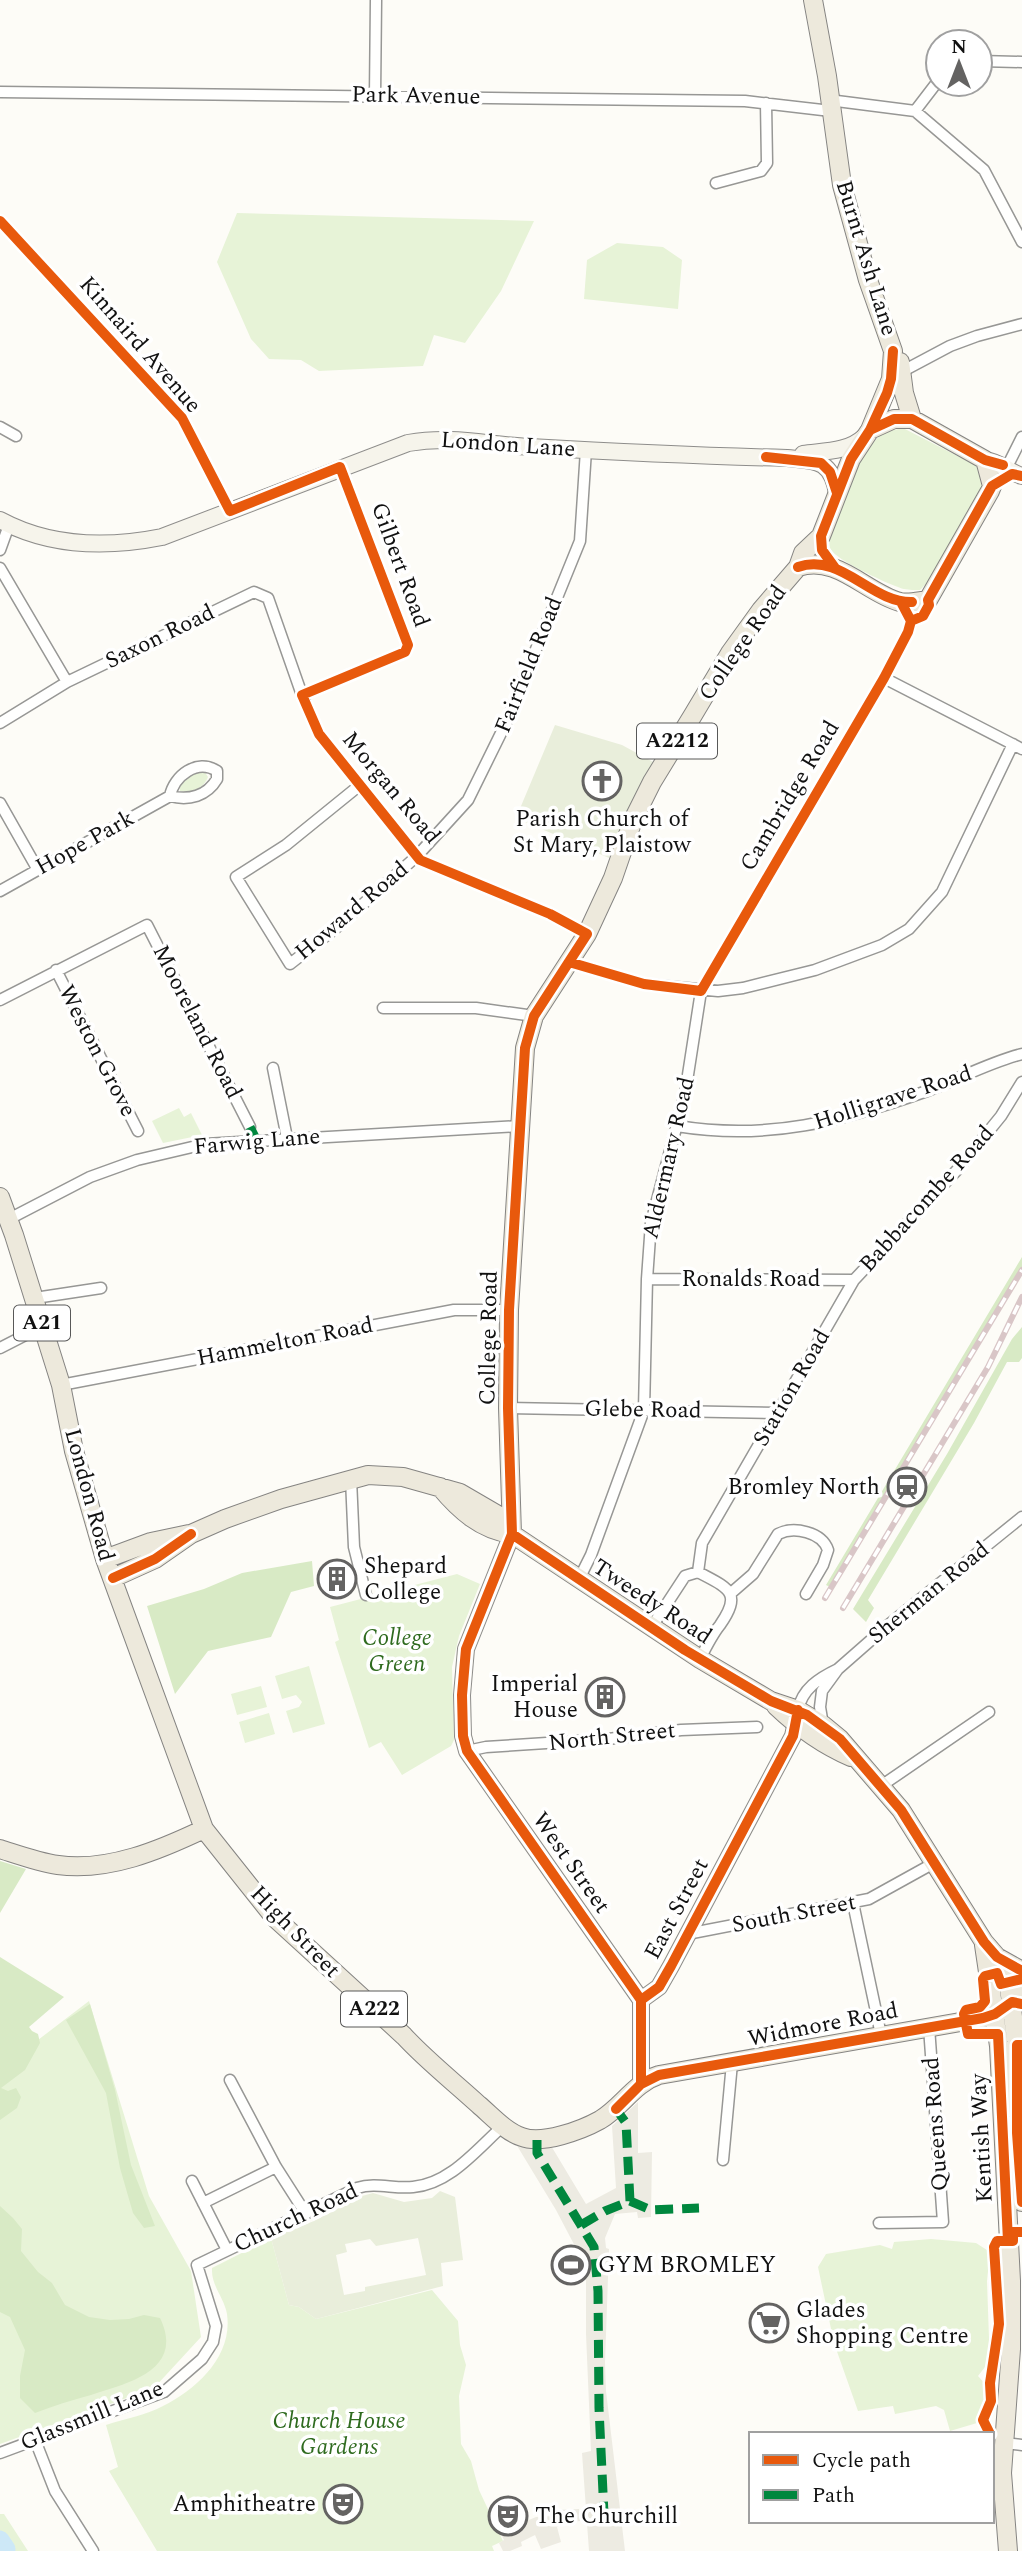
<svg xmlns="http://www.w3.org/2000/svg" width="1022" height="2551" font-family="Spectral,serif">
<rect width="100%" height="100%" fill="#fdfcf7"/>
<path fill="#e7f3d7" d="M237,213L534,221L501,291L465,343L434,335L423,366L319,371L301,360L269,359L251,339L217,262Z
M617,243L663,247L682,260L678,309L584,299L587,260Z
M903,428L975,465L985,476L982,494L933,577L920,590C915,590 909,590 904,589C892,586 833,559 830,548C824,526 863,447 882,434C888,430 896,430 903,428Z
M204,771L208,777C204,788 191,794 180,791V785L195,773Z
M179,1108L184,1117L191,1113L202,1135L163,1143L152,1121Z
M457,1574L480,1584L459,1636L452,1667L454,1740L451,1746L402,1775L381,1742L369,1748L335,1642L339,1640L330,1607Z
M309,1666L325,1724L293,1733L286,1711L299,1707L302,1702L296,1695L282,1699L275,1676Z
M261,1686L267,1707L237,1715L231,1694Z
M269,1713L275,1734L245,1743L239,1722Z
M89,2001L149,2196L191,2271L201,2337L154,2388L0,2444V2069Z
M271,2238L289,2305L299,2307L316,2319L432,2290L458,2321L460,2345L466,2365L459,2396L461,2444L471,2461L479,2490L503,2541L492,2546L494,2551H157L109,2471L118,2467L106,2425C124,2419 146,2415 163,2406C197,2389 233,2356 227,2314C224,2297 211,2286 212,2268Z
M931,2239L976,2243L990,2252L987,2281L990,2367H985L978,2376C994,2392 989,2405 977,2423L950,2431L944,2410L936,2406L895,2414L893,2406L858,2411L834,2343L818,2267L826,2254L880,2245L892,2249L894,2242Z
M0,2514H4L28,2551H0Z"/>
<path fill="#d8eac5" d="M1022,1257V1268L1009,1293L830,1587L826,1585Z
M1022,1327V1358L1019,1362H1007L974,1423L868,1600L874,1608L866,1622L853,1609L947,1454L1012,1339Z
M312,1561L314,1586L291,1592L271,1637L208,1651L175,1694L147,1606L204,1589L242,1573Z
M0,1861L26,1869L0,1913Z
M0,1957L64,1997L29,2027L32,2031L38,2034L40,2043L25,2070L1,2088L8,2091L16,2088L21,2097L17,2108L0,2120Z
M90,2004L115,2090L131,2165L155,2226L144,2228L133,2213L120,2168L106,2093L66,2020Z
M0,2206L13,2218L22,2229L21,2251L38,2272L52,2283L65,2305L89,2317L110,2320L129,2319L144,2315L160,2318C185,2370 129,2383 91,2395C72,2400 53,2406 35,2413L20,2398V2376L25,2350L10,2317L0,2312Z"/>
<path fill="#e9eedb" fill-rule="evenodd" d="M555,725L622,745L655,763L634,799L609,858L516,818Z
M440,2191L455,2197L463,2260L441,2263L443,2286L316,2319L299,2307L289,2305L271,2238L314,2221L362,2196L373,2193L404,2202L432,2198ZM418,2238L426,2275L365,2287V2291L344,2295L336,2255L347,2252L345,2244L370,2239L376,2246Z"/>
<path fill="#edebe2" d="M638,2102V2153L652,2152L651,2217L638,2218L637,2212L615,2214L605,2238L606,2248L609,2249L605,2363L606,2391L625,2551H589L582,2453L591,2451L586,2334V2276L578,2252L556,2210L516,2144H550L586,2204L616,2188L612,2126Z
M579,2509L580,2521L567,2522L557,2527L561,2542L541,2549L535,2535L521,2542L522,2546L510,2551H503L499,2543L504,2540L500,2532L536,2517L554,2516L555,2510Z"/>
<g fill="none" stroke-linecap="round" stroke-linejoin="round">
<path stroke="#cde8f7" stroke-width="19" d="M0,2540L6,2549"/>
<defs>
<path id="street" d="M980,61L1022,62
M0,92L745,101L831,111
M375,96L376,0
M829,100L915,111L984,170L1022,242
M915,111L938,81
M716,183L761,171L767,163L766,103
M0,221L182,418L230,511
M903,371L950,346L977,336L1022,324
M0,427L16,436
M1003,465L1009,463L1022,437
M0,550L9,525
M0,568L67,682L0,723
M884,678L1022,749
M67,682L254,592L268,598L302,695L319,734L420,860L550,914L587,934
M302,695L405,652L408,645L340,467
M360,785L286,845L236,877L290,964L336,928L417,856L468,800L506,723L580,541L586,450
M0,803L38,870
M0,891L170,796C189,801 207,796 217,779V771C197,758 174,776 170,796
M569,962L644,984L718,991L743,988L815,970L882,945L909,929L942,892L1013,744
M56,970L138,1131
M0,1000L147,925L250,1127
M383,1008H476L534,1016
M273,1068L287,1138
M677,1126C768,1141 842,1121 927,1091C959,1079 990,1062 1022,1054
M9,1219L90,1177L137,1160L205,1144L520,1126
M647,1279L854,1280
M35,1298L101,1288
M0,1348L43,1326
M61,1385L454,1310H509
M508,1408L777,1413
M351,1479L354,1547L366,1595
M698,1572L702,1543L854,1280L958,1169L1001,1116L1022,1082
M579,1579L591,1555L644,1410L647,1279L651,1223L685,1094L701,991L884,678L908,632L911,621L901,602
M730,1594L753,1574L778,1534C794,1526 822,1532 828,1550L823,1565L806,1594
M651,1628L685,1576L698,1572C728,1588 743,1592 720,1625C712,1635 706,1647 700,1659
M798,1710C802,1689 819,1678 838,1669
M823,1725L820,1707L822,1691L838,1669L887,1626L1022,1517
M467,1751L486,1747L608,1739L681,1730L757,1727
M881,1786L989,1712
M853,1903L881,2035
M687,1934L869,1899L934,1863
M230,2080L276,2167L306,2214
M723,2160L732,2063
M192,2181L227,2250
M203,2203L276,2167
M879,2223L943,2222L929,2027
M35,2440L55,2491L93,2551
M1004,2443L1022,2445
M0,2453L164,2392L202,2359L213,2342L216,2326L197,2265L357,2188C376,2182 393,2189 413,2187C450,2184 477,2149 503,2126"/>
<path id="secondary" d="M803,454C824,451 848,452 864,437
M985,460C1000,462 1009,472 1022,476
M0,520C50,547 107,548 162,537L408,443C453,435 486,445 530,447C616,452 701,456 787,458C816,461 831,459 837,493
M512,1534L466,1649L462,1695L463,1736L467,1751L641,2000V2084
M641,2000L659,1987L671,1966L793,1736L798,1713"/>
<path id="primary" d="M900,362L904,393L912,419
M798,567C837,554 866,593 900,602C909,604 919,601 928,600L990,491L992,486L985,460L912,419H894L870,430
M0,1197L14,1235L61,1385L74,1451L105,1559L204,1829L274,1917L404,2036C427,2061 454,2082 479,2105C492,2116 506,2132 522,2137C542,2145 582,2130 600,2120C622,2107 634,2083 659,2075L983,2018L995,2014L1022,1994
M440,1487C459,1510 481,1530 512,1534
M512,1534L508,1408L509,1310L525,1048L534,1016L587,934L613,878L633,820L652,782L693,715L730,653L761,610L798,567L803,553L821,536L851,459L870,430L891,379L893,351L868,280L842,185L827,76L813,0
M105,1559L151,1542L189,1534
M113,1578L155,1559L191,1534L225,1519L281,1499L368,1475L403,1477L460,1493L503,1518L512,1534L700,1659L771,1701L798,1710L823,1725L840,1739L901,1810L984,1942L997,1957L1008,1981L1017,2045V2133L1022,2202
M776,1706C798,1727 823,1745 851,1757
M0,1849C19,1855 38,1862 58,1865C108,1872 160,1850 204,1829
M984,1945L999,2046L1011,2281V2349L1002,2473L1008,2551
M997,1957L1022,1971"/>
</defs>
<use href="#street" stroke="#979795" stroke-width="13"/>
<use href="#secondary" stroke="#8e8d8b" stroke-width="18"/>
<use href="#primary" stroke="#858482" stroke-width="20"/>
<use href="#street" stroke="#fffffe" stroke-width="10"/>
<use href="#secondary" stroke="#f6f4eb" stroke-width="16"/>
<use href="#primary" stroke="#ede9dc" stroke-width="18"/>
<defs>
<path id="rail" d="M825,1598L1022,1270
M843,1608L988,1367L1022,1297"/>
</defs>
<use href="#rail" stroke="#d9c6c7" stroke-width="6"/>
<use href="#rail" stroke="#fff" stroke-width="3.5" stroke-dasharray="10" stroke-linecap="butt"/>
<path stroke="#00873e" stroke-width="9" stroke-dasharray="18 9" stroke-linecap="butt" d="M250,1127L256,1139
M537,2140V2153L594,2247L598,2291L599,2408L604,2514
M630,2201L651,2210L699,2208
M581,2225L605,2211L630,2201L626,2123L616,2109"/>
<defs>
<path id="cycleway" d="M0,221L182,418L230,511L340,467L408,645L405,652L302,695L319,734L420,860L550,914L587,934L534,1016L525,1048L509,1310L508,1408L512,1534L466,1649L462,1695L463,1736L467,1751L641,2000V2084
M870,430L894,419H912L985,460L1003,465
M766,457L821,463L830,472L837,493
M798,567C841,552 871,603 912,602
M835,568L822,550L821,536L851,459L870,430L887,393L891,379L893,351
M911,621L923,616L929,605L928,600L992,486L1012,474L1022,476
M569,962L644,984L701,991L884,678L908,632L911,621L901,602
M512,1534L685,1650L771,1701L807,1715L840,1739L901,1810L984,1942L997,1957L1022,1971
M113,1578L155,1559L191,1534
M641,2000L659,1987L671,1966L793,1736L798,1710
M1022,2045H1017V2133L1022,2202
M616,2109L641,2084L659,2075L983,2018L995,2014L1012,2002L1022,2004
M1008,2241L998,2034H968L964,2014L966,2010L980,2007L985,2001L983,1979L985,1976L997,1973L1001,1984L1022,1979
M990,2434L983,2420L991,2401L990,2383L999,2324L994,2247L997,2241H1013V2232H1022"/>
</defs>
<use href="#cycleway" stroke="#fff" stroke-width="15"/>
<use href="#cycleway" stroke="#e8590c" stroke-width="10"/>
</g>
<defs>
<symbol id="church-ring" viewBox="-11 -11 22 22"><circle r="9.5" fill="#fff" stroke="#646362" stroke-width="1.5"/><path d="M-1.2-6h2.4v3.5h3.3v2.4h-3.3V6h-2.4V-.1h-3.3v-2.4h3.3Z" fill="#646362"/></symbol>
<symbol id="station-ring" viewBox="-11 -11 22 22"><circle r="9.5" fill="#fff" stroke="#646362" stroke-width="1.5"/><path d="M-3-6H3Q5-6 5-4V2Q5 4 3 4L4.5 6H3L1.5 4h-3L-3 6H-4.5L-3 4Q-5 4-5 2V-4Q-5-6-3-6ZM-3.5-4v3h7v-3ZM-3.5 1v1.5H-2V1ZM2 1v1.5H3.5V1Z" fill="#646362"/></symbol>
<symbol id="building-ring" viewBox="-11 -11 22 22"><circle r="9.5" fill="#fff" stroke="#646362" stroke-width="1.5"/><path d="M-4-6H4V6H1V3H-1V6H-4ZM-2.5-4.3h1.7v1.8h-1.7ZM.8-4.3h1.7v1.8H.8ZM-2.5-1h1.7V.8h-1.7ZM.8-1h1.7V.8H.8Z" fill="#646362"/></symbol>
<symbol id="stadium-ring" viewBox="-11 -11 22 22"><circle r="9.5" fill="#fff" stroke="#646362" stroke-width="1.5"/><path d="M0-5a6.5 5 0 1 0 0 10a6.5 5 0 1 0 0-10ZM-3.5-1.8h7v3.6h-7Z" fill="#646362"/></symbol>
<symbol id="supermarket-ring" viewBox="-11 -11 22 22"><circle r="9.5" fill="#fff" stroke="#646362" stroke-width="1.5"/><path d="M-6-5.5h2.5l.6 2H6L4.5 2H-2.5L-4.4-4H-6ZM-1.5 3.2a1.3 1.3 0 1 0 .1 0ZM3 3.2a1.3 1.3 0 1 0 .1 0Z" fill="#646362"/></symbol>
<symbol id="theatre-ring" viewBox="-11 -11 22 22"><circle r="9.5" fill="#fff" stroke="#646362" stroke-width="1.5"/><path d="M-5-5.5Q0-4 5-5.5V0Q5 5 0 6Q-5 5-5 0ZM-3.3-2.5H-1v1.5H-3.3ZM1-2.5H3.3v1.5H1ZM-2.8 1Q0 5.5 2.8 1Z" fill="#646362"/></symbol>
</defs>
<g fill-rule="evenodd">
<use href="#church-ring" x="580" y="759" width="44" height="44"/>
<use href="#station-ring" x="885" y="1465" width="44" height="44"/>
<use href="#building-ring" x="315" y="1557" width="44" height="44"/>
<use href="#building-ring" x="583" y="1675" width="44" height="44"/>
<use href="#stadium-ring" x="549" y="2243" width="44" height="44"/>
<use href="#supermarket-ring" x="747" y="2301" width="44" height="44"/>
<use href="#theatre-ring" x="321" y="2482" width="44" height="44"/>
<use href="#theatre-ring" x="486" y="2494" width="44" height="44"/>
</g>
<g text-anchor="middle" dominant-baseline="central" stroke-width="7" stroke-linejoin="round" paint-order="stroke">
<g fill="#fff" stroke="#585858" stroke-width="2">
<rect x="637" y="723.5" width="80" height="35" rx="5"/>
<rect x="14" y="1305.5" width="56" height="35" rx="5"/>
<rect x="341" y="1991.5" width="66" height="35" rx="5"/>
</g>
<g font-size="21" font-weight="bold" fill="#111">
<text x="677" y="741">A2212</text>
<text x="42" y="1323">A21</text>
<text x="374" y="2009">A222</text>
</g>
<g font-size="23" fill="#111" stroke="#fff">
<text transform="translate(416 96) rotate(1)">Park Avenue</text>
<text transform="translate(866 258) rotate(73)">Burnt Ash Lane</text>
<text transform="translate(140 345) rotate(49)">Kinnaird Avenue</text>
<text transform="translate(508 445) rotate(4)">London Lane</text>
<text transform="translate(400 565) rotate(70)">Gilbert Road</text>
<text transform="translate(160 637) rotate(-26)">Saxon Road</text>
<text transform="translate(743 643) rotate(-55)">College Road</text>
<text transform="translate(529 665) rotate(-68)">Fairfield Road</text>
<text transform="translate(391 788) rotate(50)">Morgan Road</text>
<text transform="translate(790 796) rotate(-59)">Cambridge Road</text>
<text transform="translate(85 843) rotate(-29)">Hope Park</text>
<text transform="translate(352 911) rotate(-40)">Howard Road</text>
<text transform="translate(197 1022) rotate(63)">Mooreland Road</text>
<text transform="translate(97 1051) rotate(63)">Weston Grove</text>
<text transform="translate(893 1098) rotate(-18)">Holligrave Road</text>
<text transform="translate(257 1142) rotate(-5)">Farwig Lane</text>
<text transform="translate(669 1158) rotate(-77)">Aldermary Road</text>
<text transform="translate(927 1199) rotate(-48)">Babbacombe Road</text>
<text x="751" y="1279">Ronalds Road</text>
<text transform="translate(489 1338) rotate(-89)">College Road</text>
<text transform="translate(285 1342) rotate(-11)">Hammelton Road</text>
<text transform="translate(792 1388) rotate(-60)">Station Road</text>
<text transform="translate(643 1410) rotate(1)">Glebe Road</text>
<text transform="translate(89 1495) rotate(75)">London Road</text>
<text transform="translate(929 1593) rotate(-39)">Sherman Road</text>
<text transform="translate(652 1602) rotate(33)">Tweedy Road</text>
<text transform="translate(612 1737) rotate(-6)">North Street</text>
<text transform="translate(571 1863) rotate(55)">West Street</text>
<text transform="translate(677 1909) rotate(-62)">East Street</text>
<text transform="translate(794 1914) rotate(-11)">South Street</text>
<text transform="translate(295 1932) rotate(46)">High Street</text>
<text transform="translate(823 2025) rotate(-11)">Widmore Road</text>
<text transform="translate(936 2124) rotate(-94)">Queens Road</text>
<text transform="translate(982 2138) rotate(-93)">Kentish Way</text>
<text transform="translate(296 2218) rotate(-25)">Church Road</text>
<text transform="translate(92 2416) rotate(-22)">Glassmill Lane</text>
</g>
<g font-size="23" fill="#111" stroke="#fff" text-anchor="start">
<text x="602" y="819" text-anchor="middle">Parish Church of<tspan x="602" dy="26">St Mary, Plaistow</tspan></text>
<text x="880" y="1487" text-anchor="end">Bromley North</text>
<text x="364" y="1566">Shepard<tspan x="364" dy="26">College</tspan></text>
<text x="578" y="1684" text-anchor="end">Imperial<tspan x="578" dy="26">House</tspan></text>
<text x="598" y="2265">GYM BROMLEY</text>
<text x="796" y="2310">Glades<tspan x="796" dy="26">Shopping Centre</tspan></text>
<text x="316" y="2504" text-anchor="end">Amphitheatre</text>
<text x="535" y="2516">The Churchill</text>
</g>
<g font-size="23" font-style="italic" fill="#2f6b1f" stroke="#fff">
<text x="397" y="1638">College<tspan x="397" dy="26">Green</tspan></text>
<text x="339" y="2421">Church House<tspan x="339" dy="26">Gardens</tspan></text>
</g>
</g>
<rect x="749" y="2432" width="245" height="91" fill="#ffffff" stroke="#a0a0a0" stroke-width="2"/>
<rect x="763" y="2455" width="35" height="10" fill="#e8590c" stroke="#a0a0a0" stroke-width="2"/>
<text x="812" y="2467" font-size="21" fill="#111111">Cycle path</text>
<rect x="763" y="2490" width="35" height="10" fill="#00873e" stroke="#a0a0a0" stroke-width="2"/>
<text x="812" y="2502" font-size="21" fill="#111111">Path</text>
<g transform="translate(959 63)"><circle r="33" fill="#ffffff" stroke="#a0a0a0" stroke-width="2"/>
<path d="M0-5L12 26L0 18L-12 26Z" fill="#646362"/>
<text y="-10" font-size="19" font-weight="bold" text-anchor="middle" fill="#111111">N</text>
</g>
</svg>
